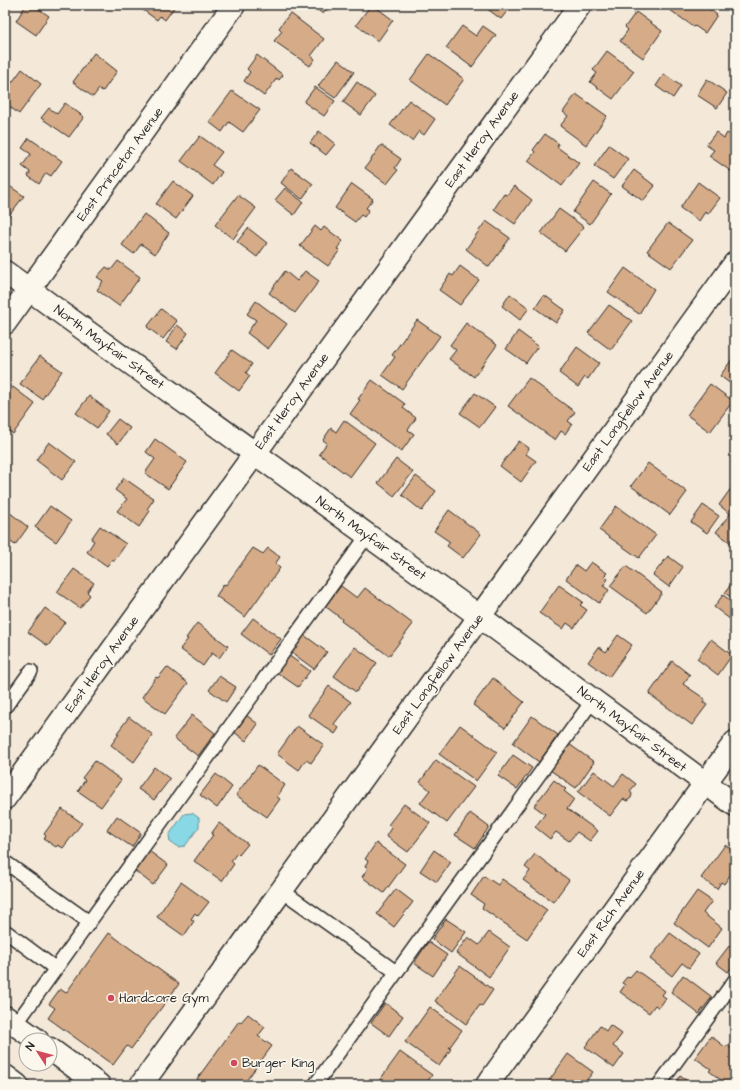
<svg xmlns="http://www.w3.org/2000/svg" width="740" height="1090" font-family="'Architects Daughter',sans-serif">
<rect width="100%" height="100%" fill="#f4e8d8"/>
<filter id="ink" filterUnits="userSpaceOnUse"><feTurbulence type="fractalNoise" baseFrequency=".025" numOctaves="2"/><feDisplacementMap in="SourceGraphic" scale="8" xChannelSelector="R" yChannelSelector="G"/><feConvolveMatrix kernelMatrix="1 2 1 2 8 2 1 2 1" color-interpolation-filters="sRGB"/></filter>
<g filter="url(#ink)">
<path fill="#88d8e5" stroke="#63939b" d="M192,813L199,818V827L185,846L178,847L170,842L169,835L184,814Z"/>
<path fill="#d6ab87" stroke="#2b2b2b" d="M26,5H33L49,16L36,35L16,21Z
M136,5H176L165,20L160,16L157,20Z
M311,5H329L323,14Z
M371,5H373L393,20L378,41L356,25Z
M482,5H512L501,19Z
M663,5H704L717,15L705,33L695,26L694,27Z
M636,12L662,31L643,58L620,41L628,30L625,27Z
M290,13L324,39L311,56L315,59L310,66L274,41L282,31L279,28Z
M462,26L476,36L483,26L496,35L472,67L446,48Z
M607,51L634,71L613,99L590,82L597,73L593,70Z
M94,53L117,71L103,91L99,89L93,97L73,82Z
M429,54L464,79L445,105L410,80Z
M257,55L283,75L279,80L277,78L264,96L244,81L250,72L247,69Z
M338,60L354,72L335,98L318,86Z
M22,69L41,84L19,114L5,103V92Z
M664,74L681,86L673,98L656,86Z
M707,79L727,93L717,108L697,95Z
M357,82L375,96L361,115L343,102Z
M315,87L335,101L324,116L304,102Z
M232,91L260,110L243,132L229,122L222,132L209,122Z
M576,94L607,116L586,145L560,126L568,116L563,112Z
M409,100L435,119L424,135L419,131L412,141L390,125Z
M65,103L84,117L69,137L41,118L49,108L57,114Z
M319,131L335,144L326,155L310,143Z
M716,132L724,138L727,133L735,138V174L709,156L714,150L706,145Z
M545,134L559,144L557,147L579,163L562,186L528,161L535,152L533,150Z
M200,136L222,152L212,165L222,172L213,185L181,161Z
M29,138L62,161L51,176L46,173L39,184L28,176L30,172L22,166L31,154L22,148Z
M381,145L401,159L395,168L398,170L387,184L365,168Z
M609,145L628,159L613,179L594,166Z
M291,168L313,184L302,199L281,183Z
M634,170L655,186L643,201L622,186Z
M173,181L193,196L176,219L156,204Z
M594,182L611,194L590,224L573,212Z
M698,182L720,198L708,214L705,212L699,221L680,208Z
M5,183L24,196L7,218L5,216Z
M352,184L373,199L366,208L369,210L364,217L361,215L355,222L335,208Z
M514,186L532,200L515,224L494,209L504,194L507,195Z
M285,188L303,202L294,215L275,200Z
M238,195L256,208L233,239L215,225Z
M559,209L584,227L565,251L541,233Z
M144,214L169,233L155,254L141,244L134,254L122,245Z
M486,221L510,238L489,267L466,249Z
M668,223L692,240L671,268L647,251Z
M315,226L321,231L324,227L343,241L337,249L340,250L328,266L300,246Z
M248,228L267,243L257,257L237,242Z
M118,261L140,277L119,306L97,290L103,281L97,277L106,267L111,270Z
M460,266L479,280L460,305L439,290L450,274L453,276Z
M625,268L654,289L639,314L608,292Z
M285,271L297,281L305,271L319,281L295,313L269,293Z
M510,294L529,308L520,320L502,306Z
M544,295L565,310L556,323L535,308Z
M256,301L287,324L268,349L247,333L256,320L247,314Z
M609,305L632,321L611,350L588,333Z
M161,309L177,321L163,339L147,327Z
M417,320L440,336L402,389L382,375L395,357L392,355Z
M466,323L497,345L474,377L449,359L456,350L450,345Z
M177,325L188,333L177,349L166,342Z
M518,331L538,346L526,363L506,349Z
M577,347L599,363L588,379L585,377L578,387L559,373Z
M232,350L252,364L246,373L250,376L239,391L215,373Z
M735,355V387L720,376Z
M40,356L62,371L42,399L20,384Z
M529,378L575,412L568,421L572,424L565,434L561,431L555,440L508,406Z
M372,380L405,404L403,408L416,418L408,430L414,434L401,452L350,414L360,400L358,399Z
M710,384L733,401L710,432L687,415Z
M13,387L35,404L13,434L5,428V398Z
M475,393L495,407L480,427L460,413Z
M89,396L109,411L97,428L76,413Z
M118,419L130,428L118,444L106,434Z
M344,420L375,443L350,477L319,454L327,443L323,440L331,428L336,432Z
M155,439L187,462L168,489L145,473L155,459L146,452Z
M519,441L529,448L526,454L536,461L521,482L500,466Z
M49,442L76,462L62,480L36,460Z
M396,459L413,472L394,496L378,483Z
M648,463L687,492L670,515L631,486Z
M416,476L436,491L422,511L402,495Z
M124,478L154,499L147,509L150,511L139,527L117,511L127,499L115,490Z
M732,487L735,489V546L716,532L730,514L719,505Z
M703,505L719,516L707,533L691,522Z
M50,506L71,521L56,542L35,527Z
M616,506L656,535L639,558L599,530Z
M449,510L481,534L463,558L447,546L450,542L434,531Z
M9,512L28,527L15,545L5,538V518Z
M100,526L126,544L114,561L112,559L107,566L87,552L94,541L91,539Z
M253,548L263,554L268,548L280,557L275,564L280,568L245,617L216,596L224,584L226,585Z
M668,556L683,567L669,587L653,575Z
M591,562L607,573L604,576L608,579L603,586L609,590L599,603L566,579L576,565L584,571Z
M626,566L662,593L647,613L610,586Z
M74,569L94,583L87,592L90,595L80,608L57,592Z
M733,581L735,582V600L725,593Z
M559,585L583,602L580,605L587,610L574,628L567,623L563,629L539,613Z
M341,586L357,598L365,588L413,624L389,656L341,621L342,619L325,606Z
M723,595L734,603L735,602V623L714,607Z
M45,608L65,622L48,646L28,632Z
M253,618L281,639L269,655L241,634Z
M197,623L228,646L219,658L212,653L203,666L180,649L188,639L186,638Z
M735,623V636L729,632Z
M304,635L327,652L314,669L291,652Z
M618,635L632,645L609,677L588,662L599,647L606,652Z
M711,639L732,655L718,675L697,659Z
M355,647L377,663L356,692L334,676Z
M288,655L310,671L298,687L276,672Z
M672,661L690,675L683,684L705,699L703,702L707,705L692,725L649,694Z
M167,667L188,683L165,714L142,697L156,677L158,678Z
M219,676L236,687L226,702L209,690Z
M493,678L524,702L505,728L473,705Z
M329,686L351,702L334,724L339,728L335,734L308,715Z
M192,715L215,733L198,756L174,738Z
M246,715L258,724L246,741L234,732Z
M532,716L558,735L539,762L513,743Z
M129,717L153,735L134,762L111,745L119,734L117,733Z
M460,725L497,752L476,781L439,754Z
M297,726L324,745L311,763L306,760L299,770L277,754Z
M569,744L594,762L576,788L550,770Z
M513,755L532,768L517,789L498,776Z
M436,760L474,787L447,823L420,803L430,790L420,782Z
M95,761L121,780L101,807L78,791L85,780L82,778Z
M258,765L285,785L277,797L280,799L267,817L236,795Z
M154,767L170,779L154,800L138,789Z
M594,771L614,786L623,774L636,784L630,791L632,794L631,798L627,801L623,799L610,816L578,792Z
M216,774L232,787L217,808L200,795Z
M554,780L566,789L564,791L574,799L567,809L598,831L590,841L577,832L569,841L556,832L550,839L535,827L545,814L534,806Z
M404,804L430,823L408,852L386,836L391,828L388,825Z
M62,809L82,823L63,848L58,845L56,847L44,839L46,836L44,834Z
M470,813L489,827L475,848L455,835Z
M117,816L141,833L132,847L107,830Z
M219,823L248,844L239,855L237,853L231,861L234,864L222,881L194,861L213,835L211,834Z
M376,843L405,864L384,893L362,877L368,868L365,866L368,861L365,859Z
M725,845L735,852V868L724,884L721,882L717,889L701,878Z
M434,850L451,862L437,882L420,871Z
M149,851L168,865L153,885L135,871Z
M535,854L569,880L553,902L523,880L530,871L525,867Z
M484,876L498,885L502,879L547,910L527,939L482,908L484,904L471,895Z
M181,882L209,902L198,916L195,913L191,919L194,921L184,936L157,917Z
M396,889L413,902L394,927L377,914Z
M697,891L712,901L703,913L722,928L708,948L674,923Z
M446,919L466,932L451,953L432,939Z
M489,932L510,947L489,977L456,953L468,937L479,945Z
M109,933L179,984L131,1049L127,1046L113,1065L48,1018L55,1008L49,1004L60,989L66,993Z
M670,933L699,954L689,968L682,963L672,976L650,959Z
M428,942L447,955L433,976L414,963Z
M729,946L735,951V963L728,972L716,963Z
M460,966L493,990L482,1006L480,1005L466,1024L435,1001Z
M636,970L665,991L662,995L666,998L659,1008L655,1005L649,1013L620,992L625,985L622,983L627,977L629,978Z
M683,975L712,997L699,1014L671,992Z
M385,1003L403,1016L389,1036L371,1023Z
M430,1007L462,1030L449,1048L451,1049L439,1066L405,1042Z
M248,1014L265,1027L258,1036L272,1046L243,1085H204L197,1079L239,1021L241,1022Z
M610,1025L622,1034L613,1046L624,1054L614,1068L585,1047L600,1026L606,1031Z
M711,1036L725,1047L727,1045L735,1051V1085H728L709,1071L711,1069L695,1058Z
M400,1052L432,1075L425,1085H376Z
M568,1054L593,1072L583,1085H546Z
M680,1076L693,1085H674Z"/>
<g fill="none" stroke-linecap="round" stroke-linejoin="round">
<defs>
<path id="service" d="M5,707L31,671
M5,862L89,922
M281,890L396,972
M5,931L56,969
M16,1024L367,536
M315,1085L593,700
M659,1085L735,980"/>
<path id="minor" d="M5,272L479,616L735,805
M5,323L234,5
M5,798L580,5
M141,1085L735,263
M487,1085L735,742"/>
<path id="primary" d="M5,1017L37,1040
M50,1049L99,1085
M5,1076L17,1085"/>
</defs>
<use href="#service" stroke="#2b2b2b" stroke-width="16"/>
<use href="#minor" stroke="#2b2b2b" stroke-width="25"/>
<use href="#primary" stroke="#2b2b2b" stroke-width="25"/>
<use href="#service" stroke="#fbf7ec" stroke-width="13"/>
<use href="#minor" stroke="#fbf7ec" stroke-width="22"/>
<use href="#primary" stroke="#fbf7ec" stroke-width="22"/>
</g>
</g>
<g fill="#d1495b" stroke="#fbf7ec" stroke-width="1.5">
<circle cx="111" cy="998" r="4"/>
<circle cx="234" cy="1063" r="4"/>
</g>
<g text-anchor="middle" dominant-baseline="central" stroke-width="3.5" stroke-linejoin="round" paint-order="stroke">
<g font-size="13" fill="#2b2b2b" stroke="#fbf7ec">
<text transform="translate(482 139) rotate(-54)">East Heroy Avenue</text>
<text transform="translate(120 164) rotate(-54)">East Princeton Avenue</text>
<text transform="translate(109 347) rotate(36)">North Mayfair Street</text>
<text transform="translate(292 401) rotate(-54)">East Heroy Avenue</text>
<text transform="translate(628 411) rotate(-54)">East Longfellow Avenue</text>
<text transform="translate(371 538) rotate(36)">North Mayfair Street</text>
<text transform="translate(102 664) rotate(-54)">East Heroy Avenue</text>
<text transform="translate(438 674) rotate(-54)">East Longfellow Avenue</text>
<text transform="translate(632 729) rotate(37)">North Mayfair Street</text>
<text transform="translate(611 913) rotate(-54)">East Rich Avenue</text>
</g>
<g font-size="13" fill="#2b2b2b" stroke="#fbf7ec" text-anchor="start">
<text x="119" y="998">Hardcore Gym</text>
<text x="242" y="1063">Burger King</text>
</g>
</g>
<rect width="740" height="1090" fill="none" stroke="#fbf7ec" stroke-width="20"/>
<rect x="10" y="10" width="720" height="1070" fill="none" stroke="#2b2b2b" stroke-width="1.5" filter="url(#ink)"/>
<g transform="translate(38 1052) rotate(306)"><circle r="19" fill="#fbf7ec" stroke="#a8a59f"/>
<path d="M0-3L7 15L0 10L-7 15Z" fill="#d1495b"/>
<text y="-6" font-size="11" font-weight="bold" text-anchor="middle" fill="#2b2b2b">N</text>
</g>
</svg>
